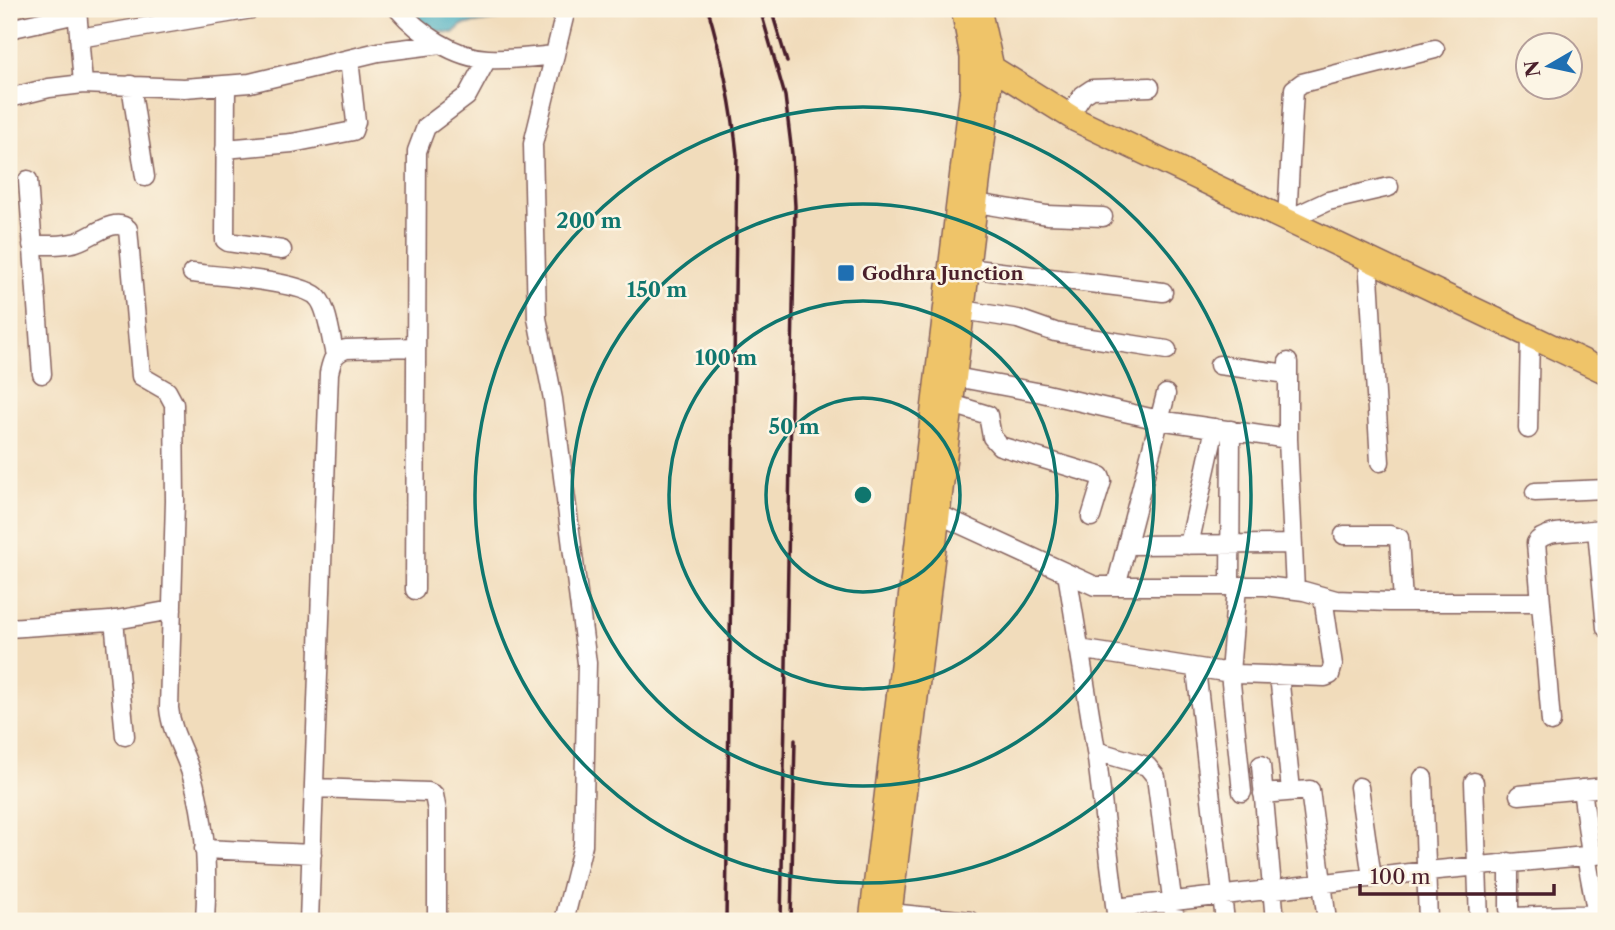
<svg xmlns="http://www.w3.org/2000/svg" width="1615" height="930" font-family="'Libre Caslon Text',serif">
<rect width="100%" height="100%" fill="#fcf5e5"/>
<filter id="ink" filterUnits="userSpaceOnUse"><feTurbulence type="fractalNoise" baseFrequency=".0143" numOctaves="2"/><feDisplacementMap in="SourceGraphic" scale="14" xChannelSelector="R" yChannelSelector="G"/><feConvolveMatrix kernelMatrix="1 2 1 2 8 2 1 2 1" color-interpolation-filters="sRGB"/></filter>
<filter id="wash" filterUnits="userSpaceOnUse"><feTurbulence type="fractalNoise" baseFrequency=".00686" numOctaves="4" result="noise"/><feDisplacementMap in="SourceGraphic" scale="28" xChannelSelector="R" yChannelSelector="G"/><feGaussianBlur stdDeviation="1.57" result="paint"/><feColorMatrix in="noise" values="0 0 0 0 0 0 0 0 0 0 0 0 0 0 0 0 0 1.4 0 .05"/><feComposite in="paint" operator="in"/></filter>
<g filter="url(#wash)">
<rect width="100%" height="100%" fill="#f1dcbb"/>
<path fill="#40abc0" stroke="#456576" stroke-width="2" d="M410,9H514L499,19L462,25L453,33C433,32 421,26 410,9Z"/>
</g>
<g filter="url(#ink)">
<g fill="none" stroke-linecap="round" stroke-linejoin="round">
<defs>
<path id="minor" d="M77,9L83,84
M398,9C419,33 455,58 488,59C510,60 533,57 555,55
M9,29L77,14
M79,38L252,9
M131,85L145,177
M226,85L225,240L228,242L282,250
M9,98L49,88L83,84L184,88L250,83L378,52L441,44
M1069,116L1083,95L1092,89L1150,87
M225,149L292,143L353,131L356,122L349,59
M28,180L42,374
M1389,187L1328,201L1287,220L1294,89L1302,83L1435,49
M976,203L1047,215L1103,217
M32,245C45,245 59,246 72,243C89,241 113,215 128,229L141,376L167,391L174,404L175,501L169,708C171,731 183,749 190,770C206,817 208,872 205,921
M1368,259L1380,462
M968,268L1163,292
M192,273C216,276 304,281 318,298C328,309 331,340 335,355
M963,310L1018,319L1055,332L1072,335L1167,350
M1288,362V439L1295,590
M1219,365L1288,374
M955,377L1042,393L1159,420L1288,439
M952,404L988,415L992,437L1000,446L1100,476L1102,481L1091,517
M1528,429L1530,336
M1535,492L1606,489
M928,512L938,514L1095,586H1265L1304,591L1336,600L1389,602H1541
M1597,530L1606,628
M1344,535H1390L1399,538L1403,602
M1127,545L1293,544
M1189,545L1215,428
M1067,573L1096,751L1117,921
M1116,586L1166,394
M1230,586L1231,430
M1237,586L1230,673L1242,792
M415,590L417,151L426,127L467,96L487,59
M114,620L125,736
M9,628L110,621L172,610
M1079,649L1237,674L1325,677L1330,675L1333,665L1323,597
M1196,669L1225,921
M1279,675L1291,790
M1551,722L1536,543C1547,526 1588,535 1606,527
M1096,751L1147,766L1156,777L1175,921
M1261,765L1275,921
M1423,778L1428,921
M1474,782L1479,921
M1359,787L1372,878
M315,788L428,792L434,795L437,811V921
M1582,789L1591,855
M1263,794L1310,790L1327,921
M1519,795L1606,787
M204,849L312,854
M1586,856L1597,915
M1509,862V909L1512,917L1600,914L1606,917V920
M1116,908L1427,871L1606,854
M880,912L970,921
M309,921L329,373C332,360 333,354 346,349L416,347
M564,921L583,845L587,663L553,399L537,318L533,144L566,9"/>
<path id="major" d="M983,62L1076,120L1606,372
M871,921L972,89V57L963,9
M889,921L992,67L979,9"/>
</defs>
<use href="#minor" stroke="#84615d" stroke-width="21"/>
<use href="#major" stroke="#84615d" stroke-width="26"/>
<use href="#minor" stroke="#fff" stroke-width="18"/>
<use href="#major" stroke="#efc469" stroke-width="23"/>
<path stroke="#4a1f2b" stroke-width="3.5" d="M708,9C722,57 732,105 737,155L726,921
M760,9L785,96L792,154L795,206L781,921
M771,9L787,62
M791,921L795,740"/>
</g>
</g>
<g fill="none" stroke="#0f766e" stroke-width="3.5">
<circle cx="863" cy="495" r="97"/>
<circle cx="863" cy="495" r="194"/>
<circle cx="863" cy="495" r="291"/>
<circle cx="863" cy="495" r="388"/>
</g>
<rect fill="#1f6fb2" stroke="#fcf5e5" stroke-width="2.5" x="837" y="264" width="18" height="18" rx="3.5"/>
<g text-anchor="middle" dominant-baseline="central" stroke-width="5" stroke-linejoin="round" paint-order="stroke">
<g font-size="19" font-weight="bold" fill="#4a1f2b" stroke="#fcf5e5" text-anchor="start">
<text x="862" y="273">Godhra Junction</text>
</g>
</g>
<circle cx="863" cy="495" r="10" fill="#0f766e" stroke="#fcf5e5" stroke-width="3.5"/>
<g font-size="21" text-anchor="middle" font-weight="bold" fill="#0f766e" stroke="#fcf5e5" stroke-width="5" stroke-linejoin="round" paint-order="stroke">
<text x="589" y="228">200 m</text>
<text x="657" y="297">150 m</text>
<text x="726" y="365">100 m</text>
<text x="794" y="434">50 m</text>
</g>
<rect width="1615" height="930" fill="none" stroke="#fcf5e5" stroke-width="35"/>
<g transform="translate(1549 66) rotate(261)"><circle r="33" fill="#fcf5e5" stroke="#b59f9b" stroke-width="2"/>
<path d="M0-5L12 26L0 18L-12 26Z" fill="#1f6fb2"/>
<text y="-10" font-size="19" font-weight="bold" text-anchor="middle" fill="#4a1f2b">N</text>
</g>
<path d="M1360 884v10h194v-10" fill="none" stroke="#4a1f2b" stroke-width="3.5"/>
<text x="1370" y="884" font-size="21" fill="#4a1f2b" stroke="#fcf5e5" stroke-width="5" paint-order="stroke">100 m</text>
</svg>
